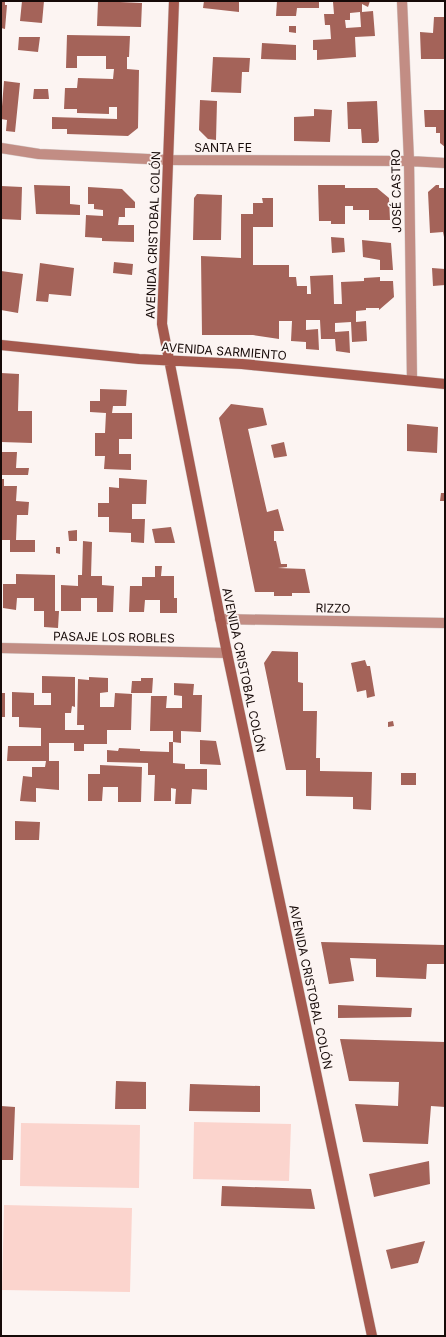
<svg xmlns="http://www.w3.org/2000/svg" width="446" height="1337" font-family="Inter,sans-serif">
<rect width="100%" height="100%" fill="#fcf4f2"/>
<path fill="#fbd4cd" d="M194,1122L291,1124L289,1181L193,1179Z
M21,1123L140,1125L139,1188L20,1186Z
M4,1205L132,1208L130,1292L2,1290Z"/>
<path fill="#a46359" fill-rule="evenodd" d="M1,1H5V5H7L5,29L1,28Z
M22,1H44L42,23L20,21Z
M98,1L142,3L141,27L97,26Z
M204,1H239V12L203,8Z
M277,1H319V8H297L296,16H276Z
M341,1H370L368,7L362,4V12L373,11L375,36L355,37L356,57L317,60V50H313V40L331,39L330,25H325L324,14H334L333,2ZM360,12L361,27L346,28L345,20H350V13Z
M434,17H445V59H421L420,32L433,33Z
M289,26H296V33L289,32Z
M67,35L130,36L129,57H127V69L139,70L138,128L128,136L67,134V129H52V117L117,119V107H109V114L77,113V109H64L65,88H77L78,78L113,79L114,69H106V56H77V68H66Z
M19,37H40L38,52L18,50Z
M262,43L296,45V60L261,59Z
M213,57L250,58L249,72H242L241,93L211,92Z
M4,81L20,83L15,132L6,131L7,120L1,119Z
M34,89H48L49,99H33Z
M200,100L217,101L216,140L208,139L199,130Z
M377,101L379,141L377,143H362L361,129H348L347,102Z
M314,109L332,110L330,142L294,141V117L314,116Z
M424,110H445V147L440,143V133H436V127H425Z
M34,185L70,186V204L80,205V215L36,214Z
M318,185H345V188H377L389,198L390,220H369V210H353V206H345V224H331V221H319Z
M436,185H439V188H445V242L443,232L430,233L428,192Z
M1,186L22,187L21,220L1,219Z
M88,187L122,189L135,202V208H125V217H119L118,225H134V242L102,241V238L85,237L86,215L103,216V210L94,209V204H88Z
M197,194L222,195L221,240H193L194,198Z
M262,198H273V227H253V265H289V277H296L297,286H307V294H311L310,276L333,275L334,304H342L341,282L364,281V278L380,277V281H393L394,297L379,310V308H366V310L356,311V322L366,321L367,341L352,342L351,322L335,323V332L349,331L350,353L336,351L335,339H321L320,320H306V330L318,329L319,350L306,349V342L291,341L292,321H279V339L253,335H202L201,256L241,258V214H253V203H263Z
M331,237L344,238L345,252L332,253Z
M362,240L391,243L393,270H380V260L363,257Z
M114,262L133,264L132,275L113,273Z
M40,263L74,268L71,296L49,294L48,302L36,301Z
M432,268L445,269V285L433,286Z
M1,271L23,274L18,313L1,310Z
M1,373L19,374L18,411H32V443L1,442Z
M100,389L127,390L126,406H113L112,413H132V439H119V454H131V470L104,469L105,456H95V433H105L106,413L90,412V401H100Z
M231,404L263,408L267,425L248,429L267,512L278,509L284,531H274V541H276L281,564H287V567L278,568L305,569L310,593H292V596H274V592H255L219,418Z
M407,424L438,427L437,453L407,451Z
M284,442L287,456L274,458L271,445Z
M1,452H17L16,468H29L28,475H1Z
M119,478L147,480L146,504H132V519H145L144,543L131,542V533L109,532V517H98V503H109V487L119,488Z
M1,479H4V486H17L16,501L29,502L28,515H17L16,540H35V552H10V540H1Z
M441,493H445V501H440Z
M171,527L175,543H155L152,529Z
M77,530V541H69L68,531Z
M83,541L92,542L91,576H102V585L114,586L113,612H97V598H81V611H61V585L78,586V575H82Z
M56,547H60V554L56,553Z
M155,566H162L161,576H174V598H177V613H160V600H145L144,612H129L130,586H142V577H155Z
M16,574L55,575V611H59L58,628L44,627V611H34V598H17L16,610L3,608V584H16Z
M272,651L298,652V682L303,683V711H317L316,758H320V771L372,772L371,810L353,809V797L306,796V770H286L264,663Z
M365,660L367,666H370L375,696L367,698L366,690L357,692L351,663Z
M42,676L75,677V707L72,706L71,713H65V730H84V725H77L78,679L89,680V677L108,678V692L100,693V707H114L115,693L132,694L131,730H107V744H84V751H74V743H49V761H59V790L36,788V802L20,801L23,776L32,777V767H45L46,761H7L8,746H41V728L19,727V717H12V692L34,693V705H51V693H42Z
M141,678H153L152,693H131L132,681H141Z
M174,683L194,684L193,695H202L201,732L181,731V743L173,742V731H150L151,696H167L166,708H182V696L174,695Z
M1,693H5V717H1Z
M393,721L394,726L388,727V722Z
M200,740L216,741L221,765L200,764Z
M169,742H173V763L185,764V769H207V790L192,789L191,804H175L176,789L171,788V801H154L155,775H148V763L107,762V750L118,751L119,748L140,749V751L169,752Z
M100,765L142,767L141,802H118V787H103L102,801H88V774H100Z
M401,773H416V785H401Z
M15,821L40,822L39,840H15Z
M321,942L445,945V964H427L426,979L376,977V959L350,958L354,981L329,984Z
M338,1005L412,1008L411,1017L338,1018Z
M340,1039L445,1042V1107L431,1106L428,1144L363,1142L355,1104L398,1106L399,1082L349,1081Z
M116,1081L146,1082V1109H115Z
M190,1084L260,1086V1112L189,1111Z
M1,1106L15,1107L13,1160H1Z
M429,1161L430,1184L374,1197L369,1174Z
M222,1186L311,1189L315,1209L221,1206Z
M425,1241L418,1263L391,1269L386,1250Z"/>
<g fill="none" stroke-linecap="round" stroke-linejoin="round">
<defs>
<path id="street" d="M402,1L409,161L412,380
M1,148L39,154L169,160L409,161L445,163
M220,619L445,623
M1,648L227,653"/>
<path id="secondary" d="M174,1L162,324L227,653L372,1336
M1,345L139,359L242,364L445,384"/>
</defs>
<use href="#street" stroke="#d7cfcd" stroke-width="11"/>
<use href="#secondary" stroke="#d7cfcd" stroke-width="11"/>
<use href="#street" stroke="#c28d84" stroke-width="10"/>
<use href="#secondary" stroke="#a4594e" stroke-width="10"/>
</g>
<g text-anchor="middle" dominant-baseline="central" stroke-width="3.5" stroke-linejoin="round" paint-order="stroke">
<g font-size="12" fill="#160a08" stroke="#fcf4f2">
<text x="223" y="147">SANTA FE</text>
<text transform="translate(396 191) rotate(-91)">JOSÉ CASTRO</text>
<text transform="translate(153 235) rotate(-88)">AVENIDA CRISTOBAL COLÓN</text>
<text transform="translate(224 351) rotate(4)">AVENIDA SARMIENTO</text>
<text transform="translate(333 608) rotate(1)">RIZZO</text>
<text transform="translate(114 637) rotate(1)">PASAJE LOS ROBLES</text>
<text transform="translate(244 670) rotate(78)">AVENIDA CRISTOBAL COLÓN</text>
<text transform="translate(311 987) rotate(78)">AVENIDA CRISTOBAL COLÓN</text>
</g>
</g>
<rect width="446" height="1337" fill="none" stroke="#160a08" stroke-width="4"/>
</svg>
